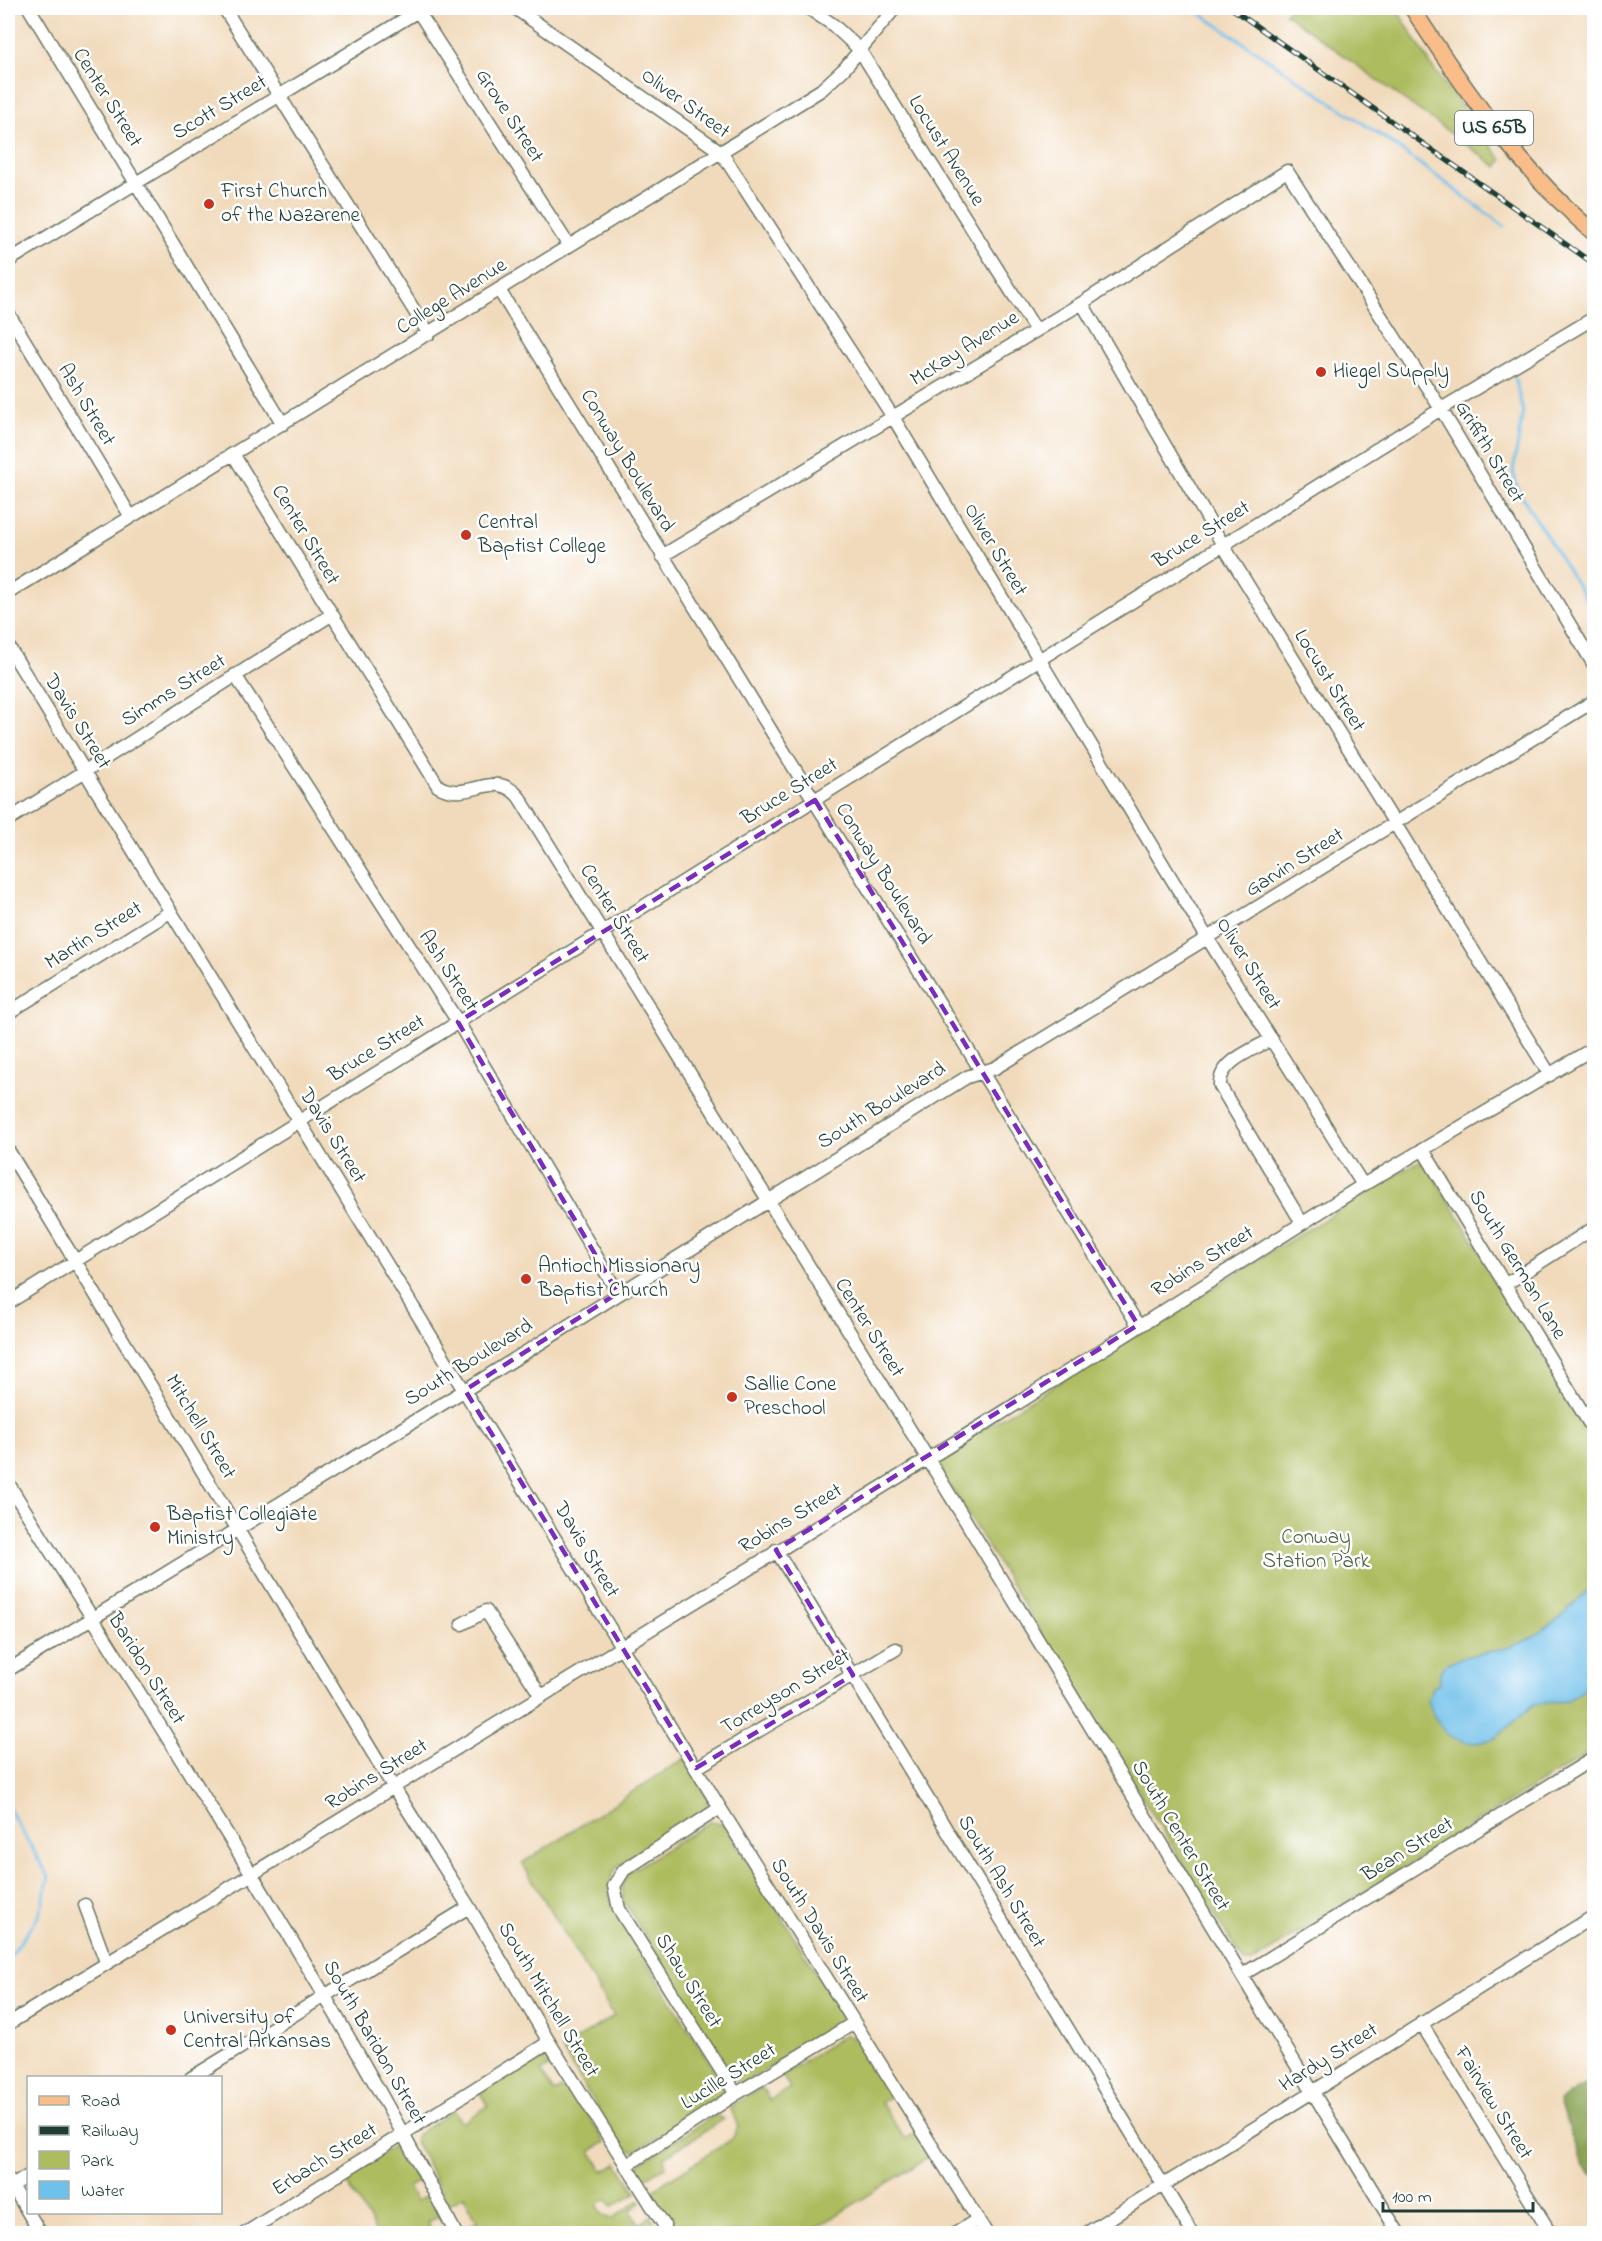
<svg xmlns="http://www.w3.org/2000/svg" width="1602" height="2241" font-family="'Indie Flower',sans-serif">
<rect width="100%" height="100%" fill="#fff"/>
<filter id="ink" filterUnits="userSpaceOnUse"><feTurbulence type="fractalNoise" baseFrequency=".0167" numOctaves="2"/><feDisplacementMap in="SourceGraphic" scale="12" xChannelSelector="R" yChannelSelector="G"/><feConvolveMatrix kernelMatrix="1 2 1 2 8 2 1 2 1" color-interpolation-filters="sRGB"/></filter>
<filter id="wash" filterUnits="userSpaceOnUse"><feTurbulence type="fractalNoise" baseFrequency=".008" numOctaves="4" result="noise"/><feDisplacementMap in="SourceGraphic" scale="24" xChannelSelector="R" yChannelSelector="G"/><feGaussianBlur stdDeviation="1.35" result="paint"/><feColorMatrix in="noise" values="0 0 0 0 0 0 0 0 0 0 0 0 0 0 0 0 0 1.4 0 .05"/><feComposite in="paint" operator="in"/></filter>
<g filter="url(#wash)">
<rect width="100%" height="100%" fill="#f1dabb"/>
<path fill="#adbc5f" stroke="#667c4a" stroke-width="1.5" d="M1290,8H1396L1433,68L1502,160L1497,167L1285,13Z
M1419,1161L1428,1166L1594,1439V1749L1252,1962H1244L936,1463L941,1455Z
M685,1758L709,1799L705,1811L618,1866C608,1879 607,1892 613,1907L725,2088L722,2097L634,2152L621,2146L561,2049L614,2016L522,1863Z
M711,1821L726,1826L843,2016L838,2026L742,2084L732,2077L623,1900L622,1885L629,1872Z
M845,2035L858,2039L892,2095L881,2103L905,2139L916,2132L931,2156L808,2233H670L669,2224L651,2191L732,2139L738,2127L731,2109L734,2104L762,2088L770,2100L790,2088L782,2075Z
M538,2056H548L556,2062L541,2072L554,2092L569,2084L605,2142L591,2151L603,2171L617,2163L636,2193L612,2206L607,2199L597,2204L603,2215L613,2218L640,2200L641,2203L630,2211L640,2224L651,2216L658,2233H464L462,2229L477,2221L464,2196L448,2204L415,2141V2136L453,2110L462,2123L488,2106L480,2093Z
M715,2115L724,2119L664,2157L666,2167L640,2180L636,2174L640,2163Z
M400,2145L406,2150L421,2180L408,2187L416,2201L429,2195L440,2215L427,2222L433,2233H377L343,2177L394,2146Z"/>
<path fill="#8aa456" stroke="#547045" stroke-width="1.5" d="M1594,2079V2176L1582,2166L1559,2101Z"/>
<path fill="#6fc0ea" stroke="#477e8f" stroke-width="1.5" d="M1594,1584V1678L1582,1691L1567,1701L1534,1704L1496,1738L1478,1743L1465,1742L1447,1735L1433,1715L1428,1701L1432,1687L1440,1684V1672L1445,1664C1464,1654 1488,1653 1509,1647C1545,1636 1569,1610 1594,1584Z"/>
<g fill="none" stroke-linecap="round" stroke-linejoin="round">
<path stroke="#6fc0ea" stroke-width="3" d="M1192,8L1386,139L1504,226
M1515,378L1523,412L1513,471L1518,490L1594,612
M8,1807L49,1877L39,1916L8,1959"/>
</g>
</g>
<g filter="url(#ink)">
<g fill="none" stroke-linecap="round" stroke-linejoin="round">
<defs>
<path id="minor" d="M29,8L283,424
M224,8L429,334
M416,8L569,246
M515,8L721,152L893,417L1208,939L1363,1185
M808,8L832,24L859,49L1035,329
M8,261L423,8
M499,290L1138,1325
M1082,303L1223,545L1550,1075
M8,313L131,517
M233,454L438,786C469,804 494,767 519,797L928,1459L1399,2234
M662,556L1082,303L1287,171L1441,409L1594,665
M8,593L821,90L844,69L895,8
M8,646L720,1808L987,2234
M235,675L458,1022L618,1293
M8,820L331,615
M8,1013L170,912
M1272,1039C1254,1049 1218,1062 1220,1086L1302,1223
M8,1150L394,1788L469,1907L549,2042L664,2225V2234
M1423,1150L1594,1431
M1506,1284L1594,1228
M8,1303L1441,409L1594,318
M8,1483C161,1730 323,1975 456,2234
M776,1550L1193,2234
M462,1624L486,1611L541,1696
M8,1670L465,1390L967,1077L995,1068L1594,701
M696,1768L896,1649
M720,1808L624,1870L614,1886L619,1909L736,2094
M85,1905L106,1962
M1242,1975L1594,1758
M1421,2023L1551,2234
M8,2024L983,1425L1363,1185L1594,1048
M191,2078L469,1907
M626,2166L736,2094L854,2023
M8,2179L41,2234
M12,2186L28,2176
M244,2234L549,2042
M955,2234L978,2219
M1085,2234L1594,1916"/>
<path id="major" d="M1412,8C1466,92 1518,167 1594,233"/>
</defs>
<use href="#minor" stroke="#687463" stroke-width="15"/>
<use href="#major" stroke="#687463" stroke-width="18"/>
<use href="#minor" stroke="#fff" stroke-width="12"/>
<use href="#major" stroke="#f8bd88" stroke-width="15"/>
<defs>
<path id="rail" d="M1231,8L1594,264"/>
</defs>
<use href="#rail" stroke="#1f3d34" stroke-width="5"/>
<use href="#rail" stroke="#fff" stroke-width="3" stroke-dasharray="9" stroke-linecap="butt"/>
</g>
</g>
<path fill="none" stroke="#7b2cbf" stroke-width="4.5" stroke-dasharray="12 8" stroke-linejoin="round" d="M815,800L1138,1325L776,1550L853,1675L696,1768L465,1390L618,1293L458,1022Z"/>
<g fill="#c8321e" stroke="#fff" stroke-width="2">
<circle cx="209" cy="204" r="6"/>
<circle cx="1321" cy="372" r="6"/>
<circle cx="466" cy="535" r="6"/>
<circle cx="526" cy="1279" r="6"/>
<circle cx="732" cy="1397" r="6"/>
<circle cx="155" cy="1527" r="6"/>
<circle cx="171" cy="2030" r="6"/>
</g>
<g text-anchor="middle" dominant-baseline="central" stroke-width="5" stroke-linejoin="round" paint-order="stroke">
<rect fill="#fff" stroke="#627771" stroke-width="1.5" x="1455" y="111" width="78" height="34" rx="4.5"/>
<g font-size="20" font-weight="bold" fill="#1f3d34">
<text x="1494" y="128">US 65B</text>
</g>
<g font-size="21" fill="#1f3d34" stroke="#fff">
<text transform="translate(107 98) rotate(58)">Center Street</text>
<text transform="translate(685 104) rotate(36)">Oliver Street</text>
<text transform="translate(220 108) rotate(-31)">Scott Street</text>
<text transform="translate(509 116) rotate(57)">Grove Street</text>
<text transform="translate(946 151) rotate(58)">Locust Avenue</text>
<text transform="translate(452 297) rotate(-32)">College Avenue</text>
<text transform="translate(965 349) rotate(-32)">McKay Avenue</text>
<text transform="translate(86 405) rotate(59)">Ash Street</text>
<text transform="translate(1489 452) rotate(59)">Griffith Street</text>
<text transform="translate(627 461) rotate(59)">Conway Boulevard</text>
<text transform="translate(305 535) rotate(59)">Center Street</text>
<text transform="translate(1202 535) rotate(-32)">Bruce Street</text>
<text transform="translate(995 550) rotate(59)">Oliver Street</text>
<text transform="translate(1329 681) rotate(58)">Locust Street</text>
<text transform="translate(174 691) rotate(-32)">Simms Street</text>
<text transform="translate(77 722) rotate(58)">Davis Street</text>
<text transform="translate(790 792) rotate(-32)">Bruce Street</text>
<text transform="translate(1295 863) rotate(-32)">Garvin Street</text>
<text transform="translate(883 874) rotate(58)">Conway Boulevard</text>
<text transform="translate(614 914) rotate(58)">Center Street</text>
<text transform="translate(94 936) rotate(-32)">Martin Street</text>
<text transform="translate(1248 964) rotate(58)">Oliver Street</text>
<text transform="translate(448 971) rotate(57)">Ash Street</text>
<text transform="translate(377 1049) rotate(-32)">Bruce Street</text>
<text transform="translate(882 1106) rotate(-32)">South Boulevard</text>
<text transform="translate(332 1136) rotate(58)">Davis Street</text>
<text transform="translate(1203 1262) rotate(-32)">Robins Street</text>
<text transform="translate(1517 1265) rotate(59)">South German Lane</text>
<text transform="translate(869 1328) rotate(58)">Center Street</text>
<text transform="translate(469 1363) rotate(-32)">South Boulevard</text>
<text transform="translate(200 1427) rotate(59)">Mitchell Street</text>
<text transform="translate(791 1519) rotate(-31)">Robins Street</text>
<text transform="translate(586 1550) rotate(59)">Davis Street</text>
<text transform="translate(146 1669) rotate(58)">Baridon Street</text>
<text transform="translate(786 1692) rotate(-31)">Torreyson Street</text>
<text transform="translate(377 1775) rotate(-32)">Robins Street</text>
<text transform="translate(1180 1836) rotate(59)">South Center Street</text>
<text transform="translate(1408 1850) rotate(-32)">Bean Street</text>
<text transform="translate(1001 1882) rotate(59)">South Ash Street</text>
<text transform="translate(819 1931) rotate(58)">South Davis Street</text>
<text transform="translate(688 1981) rotate(58)">Shaw Street</text>
<text transform="translate(548 2000) rotate(59)">South Mitchell Street</text>
<text transform="translate(374 2043) rotate(60)">South Baridon Street</text>
<text transform="translate(1329 2058) rotate(-32)">Hardy Street</text>
<text transform="translate(729 2077) rotate(-32)">Lucille Street</text>
<text transform="translate(1493 2103) rotate(58)">Fairview Street</text>
<text transform="translate(325 2160) rotate(-32)">Erbach Street</text>
</g>
<g font-size="21" fill="#1f3d34" stroke="#fff" text-anchor="start">
<text x="221" y="192">First Church<tspan x="221" dy="24">of the Nazarene</tspan></text>
<text x="1333" y="372">Hiegel Supply</text>
<text x="478" y="523">Central<tspan x="478" dy="24">Baptist College</tspan></text>
<text x="538" y="1267">Antioch Missionary<tspan x="538" dy="24">Baptist Church</tspan></text>
<text x="744" y="1385">Sallie Cone<tspan x="744" dy="24">Preschool</tspan></text>
<text x="167" y="1515">Baptist Collegiate<tspan x="167" dy="24">Ministry</tspan></text>
<text x="183" y="2018">University of<tspan x="183" dy="24">Central Arkansas</tspan></text>
</g>
<g font-size="21" fill="#4a6341" stroke="#fff">
<text x="1316" y="1538">Conway<tspan x="1316" dy="24">Station Park</tspan></text>
</g>
</g>
<rect width="1602" height="2241" fill="none" stroke="#fff" stroke-width="30"/>
<rect x="27" y="2076" width="195" height="138" fill="#ffffff" stroke="#a5b1ae" stroke-width="1.5"/>
<rect x="39" y="2096" width="30" height="9" fill="#f8bd88" stroke="#a5b1ae" stroke-width="1.5"/>
<text x="81" y="2106" font-size="18" fill="#1f3d34">Road</text>
<rect x="39" y="2126" width="30" height="9" fill="#1f3d34" stroke="#a5b1ae" stroke-width="1.5"/>
<text x="81" y="2136" font-size="18" fill="#1f3d34">Railway</text>
<rect x="39" y="2151" width="30" height="18" fill="#adbc5f" stroke="#a5b1ae" stroke-width="1.5"/>
<text x="81" y="2166" font-size="18" fill="#1f3d34">Park</text>
<rect x="39" y="2181" width="30" height="18" fill="#6fc0ea" stroke="#a5b1ae" stroke-width="1.5"/>
<text x="81" y="2196" font-size="18" fill="#1f3d34">Water</text>
<path d="M1383 2202v9h150v-9" fill="none" stroke="#1f3d34" stroke-width="3"/>
<text x="1392" y="2202" font-size="18" fill="#1f3d34" stroke="#ffffff" stroke-width="4.5" paint-order="stroke">100 m</text>
</svg>
